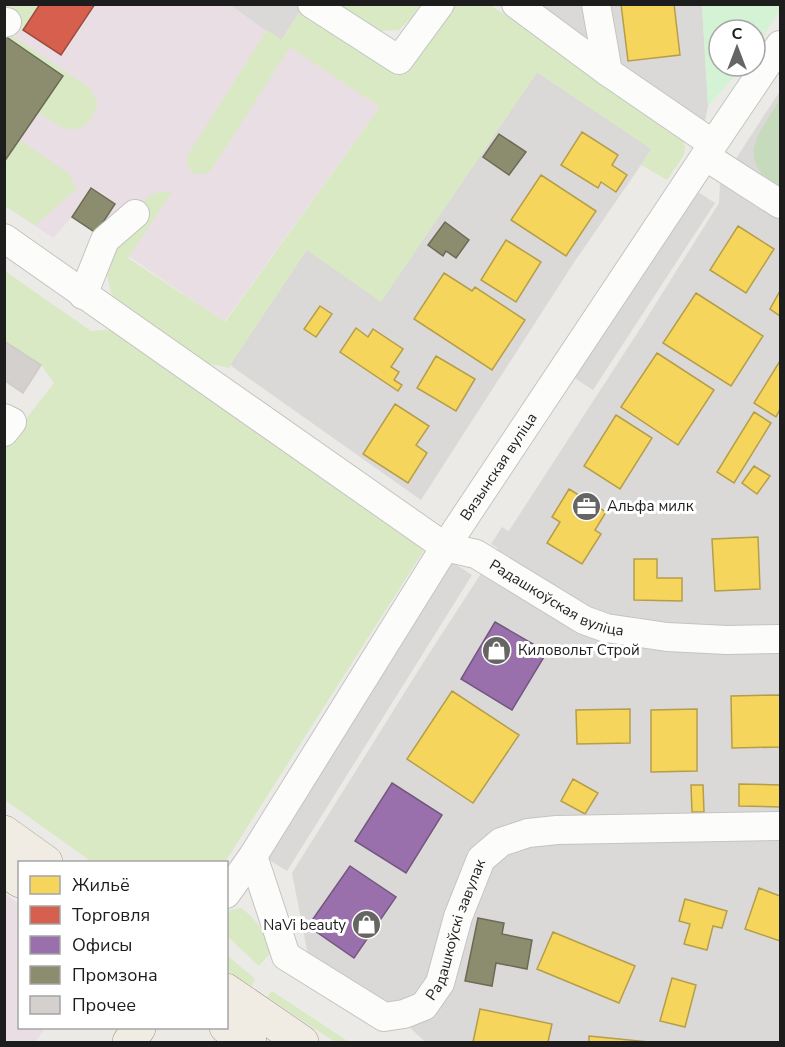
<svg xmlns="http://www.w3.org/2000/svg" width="785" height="1047" font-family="'Nunito Sans',sans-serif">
<rect width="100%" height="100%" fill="#eceae6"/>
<path fill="#dbd9d7" d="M522,5H702L708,106L702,136Z
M537,72L652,149L573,264L421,500L230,365L307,249L381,301Z
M780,91V1042H425L380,999L308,955L292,873L423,663L638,332L719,203L720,183Z"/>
<path fill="#eadee5" d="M40,5H230L380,107L224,322L72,217L53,238L5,206V41Z
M4,893L19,904L20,1028H45L36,1042H5Z"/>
<path fill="#dad9d7" d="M230,5H317L300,11L281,41Z
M695,190L715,203L593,390L573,377Z
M502,527L608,595L596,612L491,544Z
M452,562L472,575L287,871L266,858Z
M490,572L590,637L581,649L482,584Z"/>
<path fill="#d8e9c4" d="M5,5H40L23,30L5,21Z
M335,5H420L412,17L399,30L380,31Z
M449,5H490L645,106L683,138L685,147L684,155L667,180L641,165L651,149L537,72L381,302L307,250L230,365V368L201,362L120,312L111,293L106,270L113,245L148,196L160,192H172L128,258L225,322L380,107L290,47L212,169L206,174L192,173L186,162L189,153L267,30L282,40L300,11L402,75Z
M11,35L91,89L98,104L91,119L80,129H65L38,113L63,76L5,36Z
M20,140L68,173L77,189L35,225L5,206V162Z
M5,271L91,331L115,329L424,550L225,862H92L5,800L4,447L54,383L41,365L5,341Z
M241,908C258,920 264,933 271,952L259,966L227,936V914L230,910Z
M227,955L255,979L251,988L227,970Z
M272,991L349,1042H335L267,997Z"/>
<path fill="#c6dbbb" d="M780,99V188C733,159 759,135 780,99Z"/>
<path fill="#d4f2d4" d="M702,5H780V10L755,49V30H719V66H744L708,106Z"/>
<path fill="#f6d55c" stroke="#b59e49" stroke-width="1.5" d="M621,4H674L680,55L628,61Z
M582,132L618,155L612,165L627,175L616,192L601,182L598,188L561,165Z
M541,175L596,211L566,256L511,220Z
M738,226L774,249L746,293L710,270Z
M506,240L541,262L516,302L481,280Z
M444,273L472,291L475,287L525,320L492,370L414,319Z
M780,291V316L770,309Z
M696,293L763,336L731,386L663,343Z
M320,306L332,314L316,337L304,329Z
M356,328L368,337L373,329L403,349L391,367L399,372L394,380L402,385L398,391L340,352Z
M657,353L714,390L678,445L621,407Z
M436,356L475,379L456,411L417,388Z
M780,361V409L776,417L754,403Z
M395,404L429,426L416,445L427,453L408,483L363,454Z
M754,412L771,423L734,483L717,472Z
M616,415L652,438L620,489L584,466Z
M754,466L770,476L757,494L742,483Z
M569,489L606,512L595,530L601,534L582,564L547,543L560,522L552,517Z
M758,537L760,589L715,591L712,539Z
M634,559H657V578H682V601L634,600Z
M452,691L519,735L473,803L407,759Z
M780,695V747L732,748L731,696Z
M630,709V743L577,744L576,710Z
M697,709V771L651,772V710Z
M573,779L598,793L585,814L561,801Z
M739,784L780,785V807L739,806Z
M691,785H703L704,812H692Z
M759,888L780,896V941L745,929Z
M685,899L727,911L722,928L713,926L707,950L684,944L690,924L679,921Z
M553,932L635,966L619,1003L537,969Z
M672,978L696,985L685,1027L660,1021Z
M480,1009L552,1024L548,1042H473Z
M589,1036L649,1042H589Z"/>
<path fill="#d6604d" stroke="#9e4c3f" stroke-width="1.5" d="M40,4H95L61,55L23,30Z"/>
<path fill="#9970ab" stroke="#745780" stroke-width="1.5" d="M495,622L547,652L512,710L461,679Z
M392,783L442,815L406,873L355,841Z
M350,866L396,897L354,958L308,926Z"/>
<path fill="#8c8c6e" stroke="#6b6b56" stroke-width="1.5" d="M5,36L63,76L4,162V38Z
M499,134L526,152L509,175L483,157Z
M91,188L115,204L96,233L72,217Z
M445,222L469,240L456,258L446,251L443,256L428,245Z
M478,918L504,923L502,934L532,940L527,969L496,963L492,986L465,981Z"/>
<path fill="#d3d0cd" stroke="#cfccc7" stroke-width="1.5" d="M4,341L41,365L23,393L4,380Z"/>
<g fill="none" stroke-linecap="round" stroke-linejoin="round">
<defs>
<g id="minor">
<path d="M312,4L399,60L440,4"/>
<path d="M516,4L608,72L713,144"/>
<path d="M596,4L608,72"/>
<path d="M4,23L7,22"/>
<path d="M705,156L780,204"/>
<path id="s1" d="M4,238L445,547L476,554L584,620L606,628L667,637L727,640L780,639"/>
<path d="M83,295L105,240L135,214"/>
<path d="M4,418L12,422L4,432"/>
<path id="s2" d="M253,856L286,956L384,1017L404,1014L424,1006L440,983L458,917L481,859L501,842L528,833L557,830L780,826"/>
<path id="s3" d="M226,894L253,856L445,547L705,156L780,45"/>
</g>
<path id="major" d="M4,832L46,862
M4,870L20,881
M226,990L302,1042
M226,1027L250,1042
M129,1042L139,1028"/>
</defs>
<use href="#minor" stroke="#c4c4c2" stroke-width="30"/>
<use href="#major" stroke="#a29882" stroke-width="34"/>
<use href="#minor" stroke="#fcfcfb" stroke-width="28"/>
<use href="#major" stroke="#f0ebe3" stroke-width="33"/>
</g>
<defs>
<symbol id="office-disc" viewBox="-11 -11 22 22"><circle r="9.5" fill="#656563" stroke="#fff"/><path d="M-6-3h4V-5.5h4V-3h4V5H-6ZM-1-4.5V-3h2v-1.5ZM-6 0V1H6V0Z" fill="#fff"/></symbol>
<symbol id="shop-disc" viewBox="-11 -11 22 22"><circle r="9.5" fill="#656563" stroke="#fff"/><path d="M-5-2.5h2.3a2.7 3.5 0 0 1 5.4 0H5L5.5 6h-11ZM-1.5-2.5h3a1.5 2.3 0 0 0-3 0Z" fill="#fff"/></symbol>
</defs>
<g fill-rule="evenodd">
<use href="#office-disc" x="570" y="490" width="33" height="33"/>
<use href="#shop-disc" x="480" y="634" width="33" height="33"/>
<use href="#shop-disc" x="350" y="908" width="33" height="33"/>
</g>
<g text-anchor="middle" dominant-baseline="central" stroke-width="6" stroke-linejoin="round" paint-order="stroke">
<g font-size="15" fill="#1d1d1d" stroke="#fff">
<text stroke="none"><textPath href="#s3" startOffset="507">Вязынская вуліца</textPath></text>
<text stroke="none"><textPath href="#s1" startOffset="663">Радашкоўская вуліца</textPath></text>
<text stroke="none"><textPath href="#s2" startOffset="346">Радашкоўскі завулак</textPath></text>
</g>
<g font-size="15" fill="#1d1d1d" stroke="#fff" text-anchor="start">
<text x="607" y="506">Альфа милк</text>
<text x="518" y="650">Киловольт Строй</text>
<text x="346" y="925" text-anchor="end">NaVi beauty</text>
</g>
</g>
<rect width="785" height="1047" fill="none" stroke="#1d1d1d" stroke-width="12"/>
<rect x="18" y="861" width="210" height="168" fill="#ffffff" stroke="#a5a5a5" stroke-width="1.5"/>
<rect x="30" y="876" width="30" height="18" fill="#f6d55c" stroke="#a5a5a5" stroke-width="1.5"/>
<text x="72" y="891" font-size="18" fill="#1d1d1d">Жильё</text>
<rect x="30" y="906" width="30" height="18" fill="#d6604d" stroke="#a5a5a5" stroke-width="1.5"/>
<text x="72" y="921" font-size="18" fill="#1d1d1d">Торговля</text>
<rect x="30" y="936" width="30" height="18" fill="#9970ab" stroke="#a5a5a5" stroke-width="1.5"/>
<text x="72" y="951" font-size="18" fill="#1d1d1d">Офисы</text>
<rect x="30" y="966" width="30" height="18" fill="#8c8c6e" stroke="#a5a5a5" stroke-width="1.5"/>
<text x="72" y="981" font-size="18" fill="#1d1d1d">Промзона</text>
<rect x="30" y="996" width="30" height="18" fill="#d3d0cd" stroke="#a5a5a5" stroke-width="1.5"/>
<text x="72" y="1011" font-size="18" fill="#1d1d1d">Прочее</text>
<g transform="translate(737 48)"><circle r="28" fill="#ffffff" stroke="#a5a5a5" stroke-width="1.5"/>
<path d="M0-4.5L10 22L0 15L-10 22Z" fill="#656563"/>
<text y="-9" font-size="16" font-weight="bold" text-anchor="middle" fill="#1d1d1d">С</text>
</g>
</svg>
